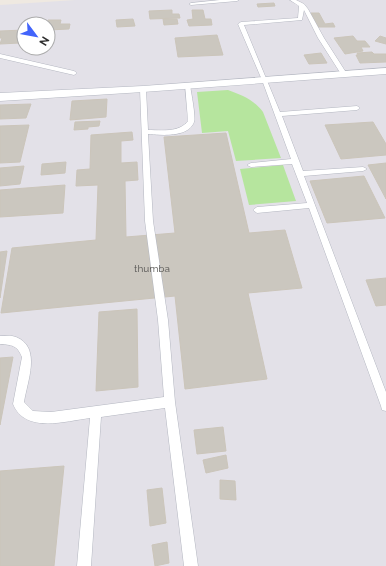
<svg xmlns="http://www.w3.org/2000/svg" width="386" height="566" font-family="Raleway,sans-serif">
<rect width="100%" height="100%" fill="#efe9e1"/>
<path fill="#e3e1e8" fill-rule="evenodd" d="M75,0H386V566H0V5ZM24,24H48V48H24Z"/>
<path fill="#b6e59e" d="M228,90C242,95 254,100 263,112L281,158L236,161L228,131L202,133L197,92Z
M283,165L296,201L249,205L240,169Z"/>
<path fill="#cbc7bf" stroke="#cbc5ba" d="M274,3L275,6L258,7L257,4Z
M172,10V14H179L180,18L150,19L149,11Z
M192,10H203L205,19H211L212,25L189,26L187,20L193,19Z
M311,13H319L325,24L333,23L335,27H318Z
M133,19L135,26L117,27L116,20Z
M163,19H177L178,24L164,25Z
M48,20H61L60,24H70L69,29L48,30Z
M24,30L20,43L0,44L2,38H0V31Z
M217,35L223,55L178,57L175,38Z
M353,36L357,41H365L370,47H361L363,51L345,54L334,38Z
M380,36L386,38V44L375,41Z
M372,52L374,54H386V62L360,63L356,55H358L357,53Z
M321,53L327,63L309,64L304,55Z
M107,99L106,117L70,120L72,101Z
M31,104L26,118L0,119V105Z
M100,121L99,126L88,127V129L74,130L75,122Z
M373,122L386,144V155L341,159L325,125Z
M29,125L20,162L0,163V126Z
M132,132L133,140L121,141V163L137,162L138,180L125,181L126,237L175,233L164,137L226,133L249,233L285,230L302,288L248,293L267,379L185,389L175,296L1,313L12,248L96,240L98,185L76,186L77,170L90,169L91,135Z
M66,162L65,173L41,175L42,164Z
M386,163V199L368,165Z
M24,166L20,184L0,186V168Z
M364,176L385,218L327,223L310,181Z
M65,185L63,213L0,217V190Z
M7,251L0,298V252Z
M386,278V305L376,306L366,280Z
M137,309L138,387L96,391L99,312Z
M13,357L0,425V358Z
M223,427L226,451L197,454L194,430Z
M226,455L228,468L206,473L203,460Z
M64,466L54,566H0V471Z
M220,480L235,481L236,500L220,499Z
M162,488L166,523L150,526L147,490Z
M167,542L169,563L155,566L152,545Z"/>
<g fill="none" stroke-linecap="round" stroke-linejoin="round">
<defs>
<path id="lane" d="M220,0H239L237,1L191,5L189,4L191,3Z
M290,0H296L304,4L308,9L324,38L347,74L346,75L341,74L318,38L304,10L302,20L244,25L280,112L357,106L360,108L357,110L282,116L303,171L363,167L367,169L363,171L304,176L386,392V411L382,410L381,406L309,208L257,213L253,210L257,207L307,203L292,164L251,167L247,165L251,163L291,159L262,80L238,24L241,22L298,18L299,6Z
M0,54L74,71L77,73L74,75L0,58Z
M185,84L190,85C191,92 196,117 194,122C188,138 161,135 148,134L153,221L168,320L175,402L198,566H184L165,408L101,417L91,566H77L90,418C66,421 25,434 13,404L22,357C17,345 12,345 0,344V336C5,336 11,335 16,337C42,347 27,382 24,402L33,411L51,412L164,397L158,320L145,221L140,89L143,87L146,89L148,130C161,130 179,133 188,121Z"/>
<path id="street" d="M386,68V74L143,92L0,101V93L143,86Z"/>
</defs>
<use href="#lane" stroke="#b4b7c1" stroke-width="1"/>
<use href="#street" stroke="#b4b7c1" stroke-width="1"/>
<use href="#lane" fill="#fff" fill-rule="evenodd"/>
<use href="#street" fill="#fff" fill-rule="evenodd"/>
</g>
<g text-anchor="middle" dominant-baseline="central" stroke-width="4" stroke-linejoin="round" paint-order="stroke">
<g font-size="10" fill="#555452">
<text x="152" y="268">thumba</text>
</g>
</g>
<g transform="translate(36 36) rotate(122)"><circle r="19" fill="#ffffff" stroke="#ababab"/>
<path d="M0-3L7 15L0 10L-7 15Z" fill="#4264fb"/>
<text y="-6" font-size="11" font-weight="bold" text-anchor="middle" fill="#2e2e2e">N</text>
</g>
</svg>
